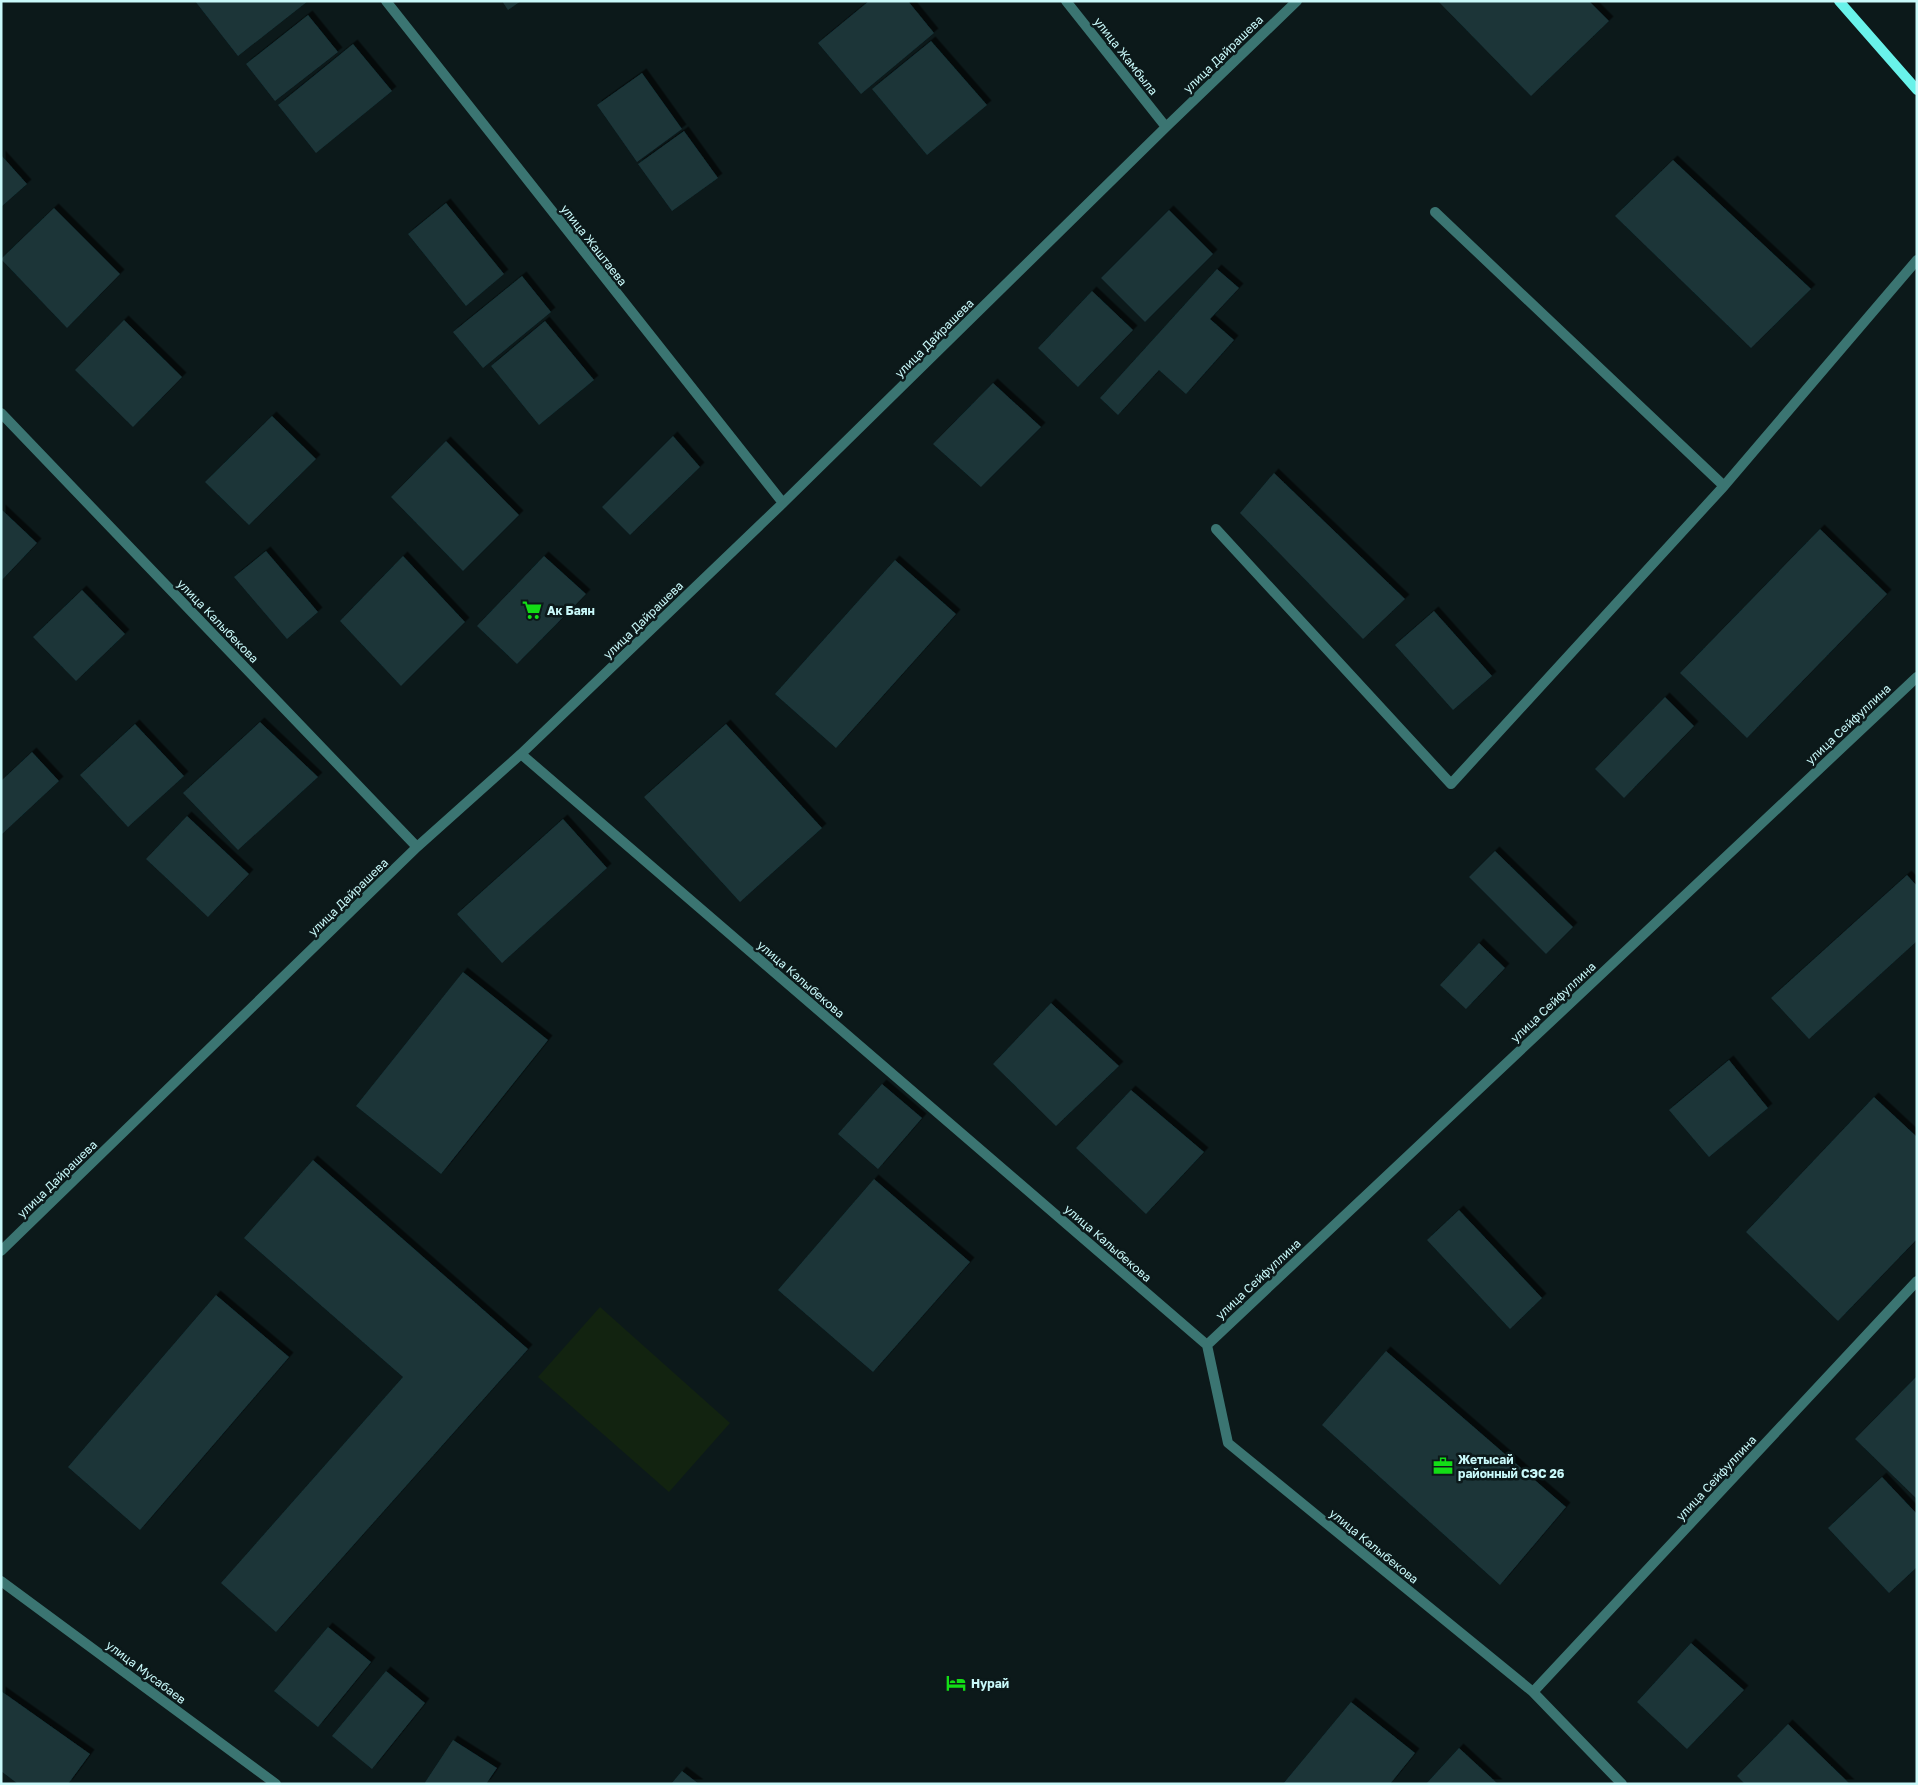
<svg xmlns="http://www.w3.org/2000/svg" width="1918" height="1785" font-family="'Golos Text',sans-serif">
<defs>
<filter id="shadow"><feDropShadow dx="4.5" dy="-4.5" stdDeviation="0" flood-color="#0009"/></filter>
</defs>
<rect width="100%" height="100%" fill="#0c191a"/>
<path fill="#122310" d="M600,1307L730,1423L669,1492L538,1377Z"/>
<path fill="#1a3539" filter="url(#shadow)" d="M195,1H308L238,56Z
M502,1H521L508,10Z
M869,1H908L934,33L861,94L818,43Z
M1438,1H1589L1609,21L1531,96Z
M308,15L338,52L275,101L246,64Z
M931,41L987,105L927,155L872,89Z
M353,44L392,91L316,153L278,105Z
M642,73L682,129L637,162L597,105Z
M684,131L718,178L672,211L638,164Z
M1,155L27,184L1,207Z
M1673,160L1811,289L1751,348L1615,216Z
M446,203L504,274L466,306L408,234Z
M54,208L120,274L67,328L1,259Z
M1169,210L1213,254L1145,322L1101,278Z
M1217,269L1239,288L1210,319L1234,340L1186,394L1159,370L1118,415L1100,398Z
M522,276L551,312L483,368L453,332Z
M1092,291L1133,330L1078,387L1038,348Z
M124,320L182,377L133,427L75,370Z
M545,321L594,380L539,425L491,366Z
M993,383L1041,427L981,487L933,444Z
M272,416L316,459L249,525L205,482Z
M673,436L700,467L630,535L602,507Z
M446,441L519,515L463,571L391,497Z
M1274,473L1405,599L1363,639L1240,513Z
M1,509L37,543L1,581Z
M1820,529L1887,594L1747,738L1680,673Z
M266,551L318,612L287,639L234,577Z
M403,556L465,622L401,686L340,621Z
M544,556L586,594L517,664L477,626Z
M895,560L956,614L836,748L775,694Z
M82,590L125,634L76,681L33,637Z
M1434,611L1492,676L1453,710L1395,645Z
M1665,697L1694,726L1624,798L1595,769Z
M260,722L318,777L238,850L183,793Z
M135,724L184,776L128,827L80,775Z
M726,724L822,828L740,902L644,797Z
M32,752L59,781L1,835V781Z
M187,816L249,874L208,917L146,859Z
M563,819L607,868L502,963L457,914Z
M1495,851L1573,927L1546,954L1469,877Z
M1907,875L1917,886V941L1809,1039L1771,998Z
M1479,943L1505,968L1466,1009L1440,985Z
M463,972L548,1040L441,1174L356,1106Z
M1051,1003L1119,1066L1056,1126L993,1064Z
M1729,1060L1768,1108L1709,1157L1669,1110Z
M882,1084L922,1118L878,1169L838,1134Z
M1131,1090L1204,1152L1146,1214L1076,1148Z
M1874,1097L1917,1137V1239L1838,1321L1746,1232Z
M313,1160L528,1349L276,1632L221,1583L403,1377L244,1238Z
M874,1179L970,1262L873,1372L778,1290Z
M1459,1210L1542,1298L1510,1329L1427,1240Z
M216,1295L289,1357L140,1530L68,1467Z
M1386,1351L1566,1507L1500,1585L1322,1425Z
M1916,1377L1917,1378V1499L1855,1439Z
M1882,1477L1917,1514V1567L1889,1593L1828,1528Z
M328,1627L371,1662L318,1727L274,1691Z
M1691,1643L1744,1690L1687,1749L1637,1702Z
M386,1671L425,1703L372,1769L332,1736Z
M1,1691L90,1754L68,1784H18L1,1771Z
M1351,1702L1415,1753L1390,1784H1283Z
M1788,1724L1850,1784H1745L1737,1776Z
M453,1740L497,1768L486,1784H424Z
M1459,1748L1498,1784H1426Z
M682,1771L699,1784H671Z"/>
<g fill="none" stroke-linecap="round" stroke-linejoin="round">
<path stroke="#3b7572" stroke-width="10" d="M1435,212L1724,486
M1216,529L1451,784L1724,486L1917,260"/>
<path stroke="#3b7572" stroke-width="10" d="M386,1L783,503
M1066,1L1166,127
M1,413L417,847
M521,754L1207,1345L1228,1443L1533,1692L1622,1784
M1,1251L417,847L521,754L783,503L1166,127L1297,1
M1207,1345L1917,677
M1,1581L276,1784
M1533,1692L1917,1281"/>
<path stroke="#69f2ea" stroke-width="10" d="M1839,1L1917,90"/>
</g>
<defs>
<symbol id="supermarket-bare" viewBox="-9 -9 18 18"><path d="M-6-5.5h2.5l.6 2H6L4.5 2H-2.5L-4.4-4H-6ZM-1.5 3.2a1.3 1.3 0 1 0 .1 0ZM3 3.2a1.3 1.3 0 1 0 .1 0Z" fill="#13dd16" stroke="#0c191a" stroke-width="2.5" paint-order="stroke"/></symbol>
<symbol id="office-bare" viewBox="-9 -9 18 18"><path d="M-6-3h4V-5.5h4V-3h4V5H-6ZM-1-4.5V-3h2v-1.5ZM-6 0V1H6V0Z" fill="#13dd16" stroke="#0c191a" stroke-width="2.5" paint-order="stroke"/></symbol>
<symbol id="hotel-bare" viewBox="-9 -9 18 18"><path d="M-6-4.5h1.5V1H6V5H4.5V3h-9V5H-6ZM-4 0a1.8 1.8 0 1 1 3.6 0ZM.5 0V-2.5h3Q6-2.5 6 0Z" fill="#13dd16" stroke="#0c191a" stroke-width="2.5" paint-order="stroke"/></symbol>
</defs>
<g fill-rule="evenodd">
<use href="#supermarket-bare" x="518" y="596" width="28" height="28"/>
<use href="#office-bare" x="1429" y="1452" width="28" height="28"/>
<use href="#hotel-bare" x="942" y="1669" width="28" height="28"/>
</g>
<g text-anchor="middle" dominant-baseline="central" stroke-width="5" stroke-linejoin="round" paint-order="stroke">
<g font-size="12" fill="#c9f9fa" stroke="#0c191a">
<text transform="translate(1223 54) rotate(-44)">улица Дайрашева</text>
<text transform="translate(1126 56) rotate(52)">улица Жамбыла</text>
<text transform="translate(594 245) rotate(52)">улица Жаштаева</text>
<text transform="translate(934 338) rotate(-45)">улица Дайрашева</text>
<text transform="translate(643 620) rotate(-44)">улица Дайрашева</text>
<text transform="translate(218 621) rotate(46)">улица Калыбекова</text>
<text transform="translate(1848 724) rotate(-43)">улица Сейфуллина</text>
<text transform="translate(348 897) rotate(-44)">улица Дайрашева</text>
<text transform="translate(801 979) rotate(41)">улица Калыбекова</text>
<text transform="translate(1553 1002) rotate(-43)">улица Сейфуллина</text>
<text transform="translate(57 1179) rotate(-44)">улица Дайрашева</text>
<text transform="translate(1108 1243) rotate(41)">улица Калыбекова</text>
<text transform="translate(1258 1279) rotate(-43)">улица Сейфуллина</text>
<text transform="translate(1716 1478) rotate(-47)">улица Сейфуллина</text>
<text transform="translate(1374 1546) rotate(39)">улица Калыбекова</text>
<text transform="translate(146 1672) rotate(37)">улица Мусабаев</text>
</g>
<g font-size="12" font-weight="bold" fill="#c9f9fa" stroke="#0c191a" text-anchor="start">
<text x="547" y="610">Ак Баян</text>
<text x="1458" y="1459">Жетысай<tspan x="1458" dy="14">районный СЭС 26</tspan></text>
<text x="971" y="1683">Нурай</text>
</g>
</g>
<rect width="1918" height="1785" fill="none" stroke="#c9f9fa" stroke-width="5"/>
</svg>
